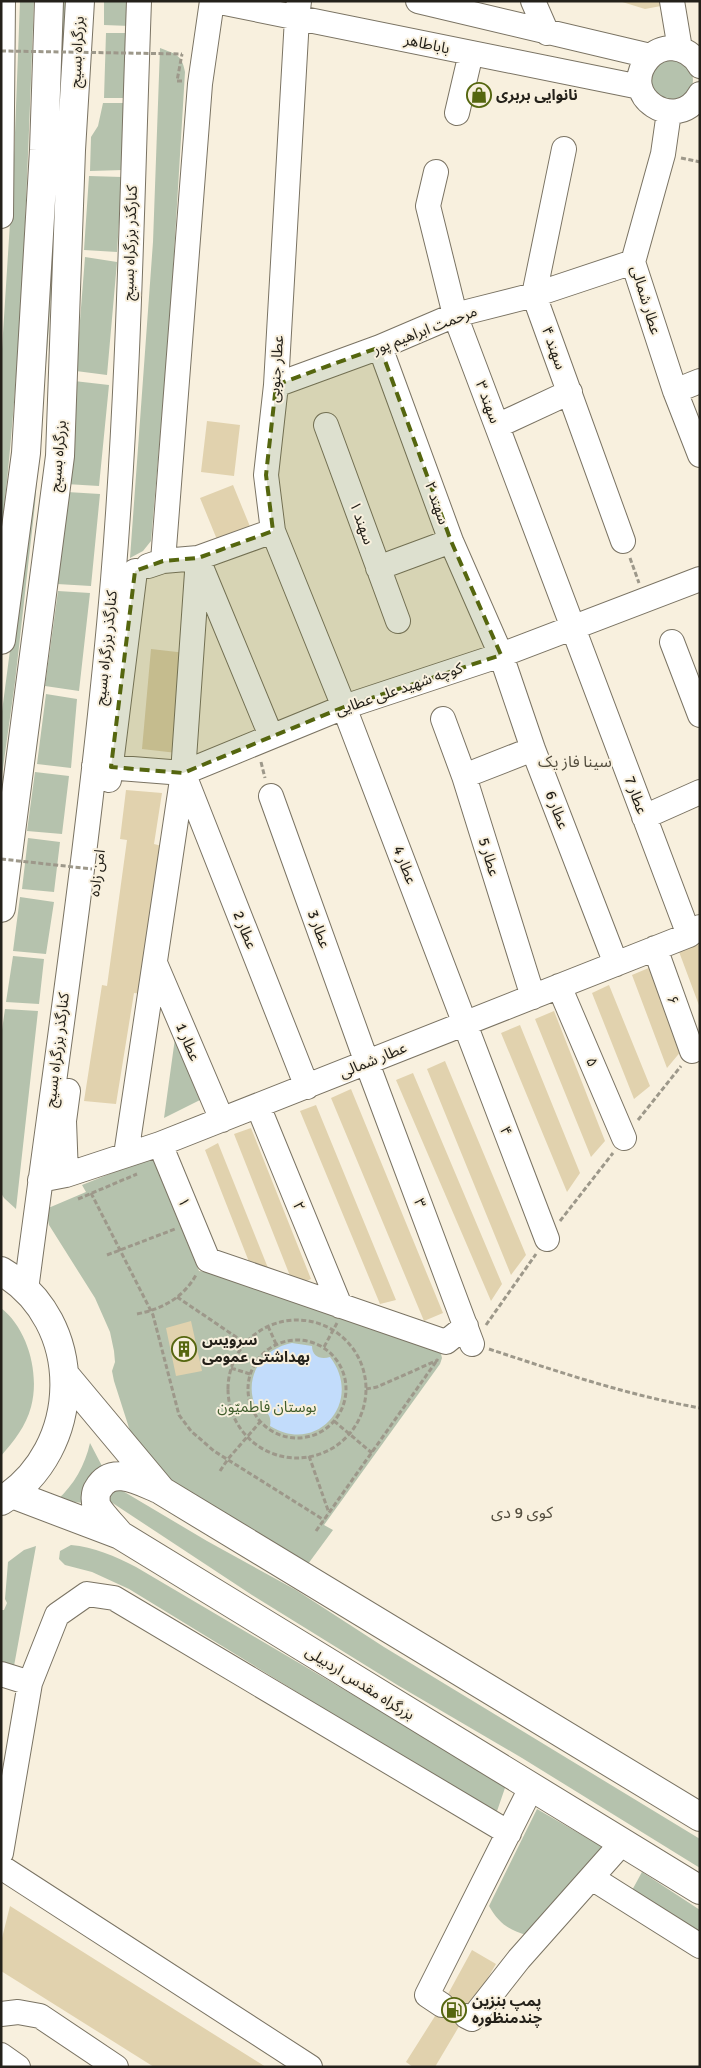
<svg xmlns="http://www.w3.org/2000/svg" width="701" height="2068" font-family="Signika,'Noto Sans Arabic',sans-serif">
<rect width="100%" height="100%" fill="#f8f0de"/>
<path fill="#b5c2ad" d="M20,1H34C27,179 22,359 1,536V365L14,159Z
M61,1H68L49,326L35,504L15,682L1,782V719L12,635Z
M104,1H130V26L104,25Z
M106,33H128L127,98H104Z
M160,48C175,54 182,54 185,72L170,321L151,541L143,551L130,558L153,242Z
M651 80a21 21 0 1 1 42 0a21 21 0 1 1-42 0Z
M103,103H127L123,170L90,171L91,137L98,126Z
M89,176L122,177L117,252L84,250Z
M85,257L117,262L107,375L76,371Z
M74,381L109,385L99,486L66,484Z
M67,492L100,494L91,586L57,584Z
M58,591L90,593L79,691L45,686Z
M46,694L77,699L71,768L37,764Z
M35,772L69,776L62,834L27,831Z
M28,838L60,842L54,892L22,889Z
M20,897L54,902L46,954L13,951Z
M13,956L44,959L39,1004L6,1002Z
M5,1009L38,1011L16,1209L4,1198L1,1193V1037Z
M176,1031L202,1099L164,1118Z
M152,1157L199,1271L223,1274L440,1350L442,1358L440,1364L324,1525L333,1530L308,1564L164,1476L141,1453L130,1431L114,1381L112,1371L115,1362L114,1351L110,1332L95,1298L49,1225L46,1209L86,1192L82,1185Z
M1,1308C28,1329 40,1374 31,1407C26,1426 14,1441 1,1456Z
M90,1443L102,1466L83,1503L57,1500C74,1485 85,1465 90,1443Z
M116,1487L207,1541L296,1590L384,1647L700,1839V1868L522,1758L399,1686L252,1595L108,1500L109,1490Z
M71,1545C94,1547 115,1556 136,1567L506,1785L496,1814L129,1589L92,1572L65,1565L59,1559L60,1551Z
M36,1546L14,1666L11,1668L1,1660V1610H4L7,1603L5,1599L8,1562L24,1550Z
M537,1809L608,1850L526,1935C508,1930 498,1922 489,1906Z
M642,1872L700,1910V1939L630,1894Z"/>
<path fill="#c2dcfb" d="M292,1343L312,1346C312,1356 320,1360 330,1357C364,1401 318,1456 270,1426C272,1416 267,1409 257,1410C242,1380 260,1349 292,1343Z"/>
<path fill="#e1d2ae" d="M619,1H659L661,6L645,9Z
M207,421L240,425L234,476L201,472Z
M233,485L251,529L218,542L200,498Z
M151,649L186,653L177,753L142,749Z
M126,790L162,793L154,844L162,846L142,994L134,993L116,1104L84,1101L102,985L107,986L127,840L120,839Z
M698,942L700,948V1008L678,949Z
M651,967L682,1050L667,1068L632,975Z
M609,985L650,1086L634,1099L592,993Z
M554,1011L605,1141L591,1157L535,1019Z
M520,1025L580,1173L567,1192L501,1033Z
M445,1061L526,1255L511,1275L427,1069Z
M413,1073L502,1284L491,1301L396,1080Z
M351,1089L443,1313L424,1321L331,1098Z
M316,1105L396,1300L380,1304L300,1111Z
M251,1128L311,1279L294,1286L234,1134Z
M218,1143L268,1268L253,1272L205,1150Z
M191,1321L202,1371L176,1376L166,1328Z
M10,1906L242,2052L266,2067H154L41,1996L1,1971V1942Z
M472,1950L496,1964L435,2067H413L406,2062L442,2005Z"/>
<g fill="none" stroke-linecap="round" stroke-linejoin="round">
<defs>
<path id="minor" d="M215,1L640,87
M299,1L297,18L276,385L266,475L273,531L344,707L547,1239
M418,1L650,56
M533,1L547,33
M672,1L680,49
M700,66C694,55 684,49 672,48C663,48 654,52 648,59C617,96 677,135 700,94
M669,112L663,154L633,262L675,391L700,455
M457,113L471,53
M564,149L534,295L623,541
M436,172L428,206L455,315L689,935
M1,216L3,1
M380,347L451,541L501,655L533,749L616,964
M276,385L380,347L455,315L534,295L633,262
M675,391L700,381
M326,425L398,621
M497,426L570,392
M163,561L200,84L212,1
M199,562L271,736
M148,566L163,561L198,558L273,531
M378,568L451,541
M672,642L700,715
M443,719L464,776L533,997
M94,766L183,773L344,707L501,655L700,579
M184,775L307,1087
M464,776L533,749
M109,780L135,571
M271,796L367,1063L472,1344
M644,817L700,792
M655,948L692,1051
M155,963L222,1120
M559,986L624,1138
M258,1106L340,1306
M160,1144L208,1260L446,1342L466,1326
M126,1155L183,773L198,558
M66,1175L64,1121L68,1091
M40,1180L66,1175L160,1144L689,935L700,927
M26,1290C57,1053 93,817 113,580C129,387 132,194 139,1
M1,1674L30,1683
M1,1853L30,1683L57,1615L87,1594L114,1598L509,1833
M1,1867L310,2067
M592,1878L700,1946
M442,2005L427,1995L531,1788
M1,2014L18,2012L40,2016L116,2067
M466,2016L472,2019L519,1959L622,1843
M1,2055L18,2067"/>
<path id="highway" d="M1,640L26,453L44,150L49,1
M1,908L60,456L71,150L80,1
M1,1271C87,1321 84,1450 1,1501
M65,1375L162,1491L700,1817
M12,1494L120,1535L700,1890
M120,1535C113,1526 103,1517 97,1507C95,1502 95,1493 98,1489C112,1464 141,1482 161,1490"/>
</defs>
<use href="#minor" stroke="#7a7363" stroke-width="26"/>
<use href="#highway" stroke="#7a7363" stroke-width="30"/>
<path stroke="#9d988a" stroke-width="3" stroke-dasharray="5 2.5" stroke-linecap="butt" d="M182,81H177L182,54
M681,158L700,162
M630,558L639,583
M261,762L265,778
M638,1120L681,1066
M91,1193L153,1315L179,1415L191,1431L214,1451L324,1520
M78,1199L137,1174
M560,1221L613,1153
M107,1255L175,1229
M177,1297L245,1343
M137,1314C162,1309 183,1298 196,1275
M228 1389a69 69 0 1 1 138 0a69 69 0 1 1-138 0Z
M486,1325L536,1254
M268,1326L276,1344
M248 1389a49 49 0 1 1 98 0a49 49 0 1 1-98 0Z
M324,1347L337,1323
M489,1349C559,1372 627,1395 700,1408
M231,1368L250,1374
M366,1389L377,1387L438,1360
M334,1421L372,1453
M309,1456L329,1513
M220,1471L228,1459L260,1422
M316,1531L438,1359"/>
<use href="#minor" stroke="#fff" stroke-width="24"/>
<use href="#highway" stroke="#fff" stroke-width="28"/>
<path stroke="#9d988a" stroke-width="3" stroke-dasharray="5 2.5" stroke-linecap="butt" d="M1,51L182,54
M1,859L92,869"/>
</g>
<path fill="#55660f" fill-opacity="0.2" stroke="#55660f" stroke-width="4" stroke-dasharray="10 6" stroke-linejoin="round" d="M380,347L451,541L501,655L344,707L183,773L111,767L135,571L163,561L198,558L273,531L266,475L276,385Z"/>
<defs>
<symbol id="shop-ring" viewBox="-11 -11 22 22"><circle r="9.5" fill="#f8f0de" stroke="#55660f" stroke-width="1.5"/><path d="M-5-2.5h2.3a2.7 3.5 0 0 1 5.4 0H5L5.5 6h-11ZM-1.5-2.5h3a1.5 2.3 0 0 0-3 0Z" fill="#55660f"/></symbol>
<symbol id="building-ring" viewBox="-11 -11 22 22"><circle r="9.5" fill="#f8f0de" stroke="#55660f" stroke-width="1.5"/><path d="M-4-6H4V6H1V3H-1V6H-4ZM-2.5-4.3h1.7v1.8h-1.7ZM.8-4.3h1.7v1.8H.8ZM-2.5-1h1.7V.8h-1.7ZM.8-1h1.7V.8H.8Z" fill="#55660f"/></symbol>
<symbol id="fuel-ring" viewBox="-11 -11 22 22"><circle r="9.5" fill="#f8f0de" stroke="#55660f" stroke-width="1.5"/><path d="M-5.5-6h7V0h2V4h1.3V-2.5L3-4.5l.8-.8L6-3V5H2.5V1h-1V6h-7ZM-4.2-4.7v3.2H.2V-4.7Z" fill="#55660f"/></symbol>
</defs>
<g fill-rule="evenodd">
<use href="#shop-ring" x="465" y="81" width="28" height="28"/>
<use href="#building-ring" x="170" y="1335" width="28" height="28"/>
<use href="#fuel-ring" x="440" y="1996" width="28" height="28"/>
</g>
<g text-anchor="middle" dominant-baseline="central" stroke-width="4" stroke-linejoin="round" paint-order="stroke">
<g font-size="15" fill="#24211a" stroke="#f8f0de">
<text transform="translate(427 44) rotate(12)">باباطاهر</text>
<text transform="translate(77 52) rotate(-87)">بزرگراه بسیج</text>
<text transform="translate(130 243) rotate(-88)">کنارگذر بزرگراه بسیج</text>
<text transform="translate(646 300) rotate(73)">عطار شمالی</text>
<text transform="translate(425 330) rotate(-21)">مرحمت ابراهیم پور</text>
<text transform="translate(554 348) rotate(70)">سهند ۴</text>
<text transform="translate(276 369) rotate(-86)">عطار جنوبی</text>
<text transform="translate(488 402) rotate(69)">سهند ۳</text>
<text transform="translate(58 456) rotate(-85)">بزرگراه بسیج</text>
<text transform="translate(437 503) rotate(70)">سهند ۲</text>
<text transform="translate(362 523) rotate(70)">سهند ۱</text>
<text transform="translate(106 648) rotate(-84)">کنارگذر بزرگراه بسیج</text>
<text transform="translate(399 689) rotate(-19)">کوچه شهید علی عطایی</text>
<text transform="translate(636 795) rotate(70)">عطار 7</text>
<text transform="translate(557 810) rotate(69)">عطار 6</text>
<text transform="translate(489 857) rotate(73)">عطار 5</text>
<text transform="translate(405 865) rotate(69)">عطار 4</text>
<text transform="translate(97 873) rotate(-83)">امن زاده</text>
<text transform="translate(319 929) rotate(70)">عطار 3</text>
<text transform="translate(245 930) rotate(68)">عطار 2</text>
<text transform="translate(673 1000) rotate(70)">۶</text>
<text transform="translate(188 1042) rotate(67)">عطار 1</text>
<text transform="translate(57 1050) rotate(-83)">کنارگذر بزرگراه بسیج</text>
<text transform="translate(373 1060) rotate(-22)">عطار شمالی</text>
<text transform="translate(592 1062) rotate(67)">۵</text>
<text transform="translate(506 1131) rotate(69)">۴</text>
<text transform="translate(184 1202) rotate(68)">۱</text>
<text transform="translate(420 1203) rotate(69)">۳</text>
<text transform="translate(299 1206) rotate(68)">۲</text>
<text transform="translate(360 1683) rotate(32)">بزرگراه مقدس اردبیلی</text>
</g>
<g font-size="15" font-weight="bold" fill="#24211a" stroke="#f8f0de" text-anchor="start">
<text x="496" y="95">نانوایی بربری</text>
<text x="202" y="1340">سرویس<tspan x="202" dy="17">بهداشتی عمومی</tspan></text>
<text x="472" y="2001">پمپ بنزین<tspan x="472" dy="17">چندمنظوره</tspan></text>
</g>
<g font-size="15" fill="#405d2d" stroke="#f8f0de">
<text x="267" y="1407">بوستان فاطمیّون</text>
</g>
<g font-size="16" fill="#534d3e" stroke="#f8f0de">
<text x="575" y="762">سینا فاز یک</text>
<text x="522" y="1513">کوی 9 دی</text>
</g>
</g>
<rect width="701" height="2068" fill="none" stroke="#24211a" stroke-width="5"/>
</svg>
